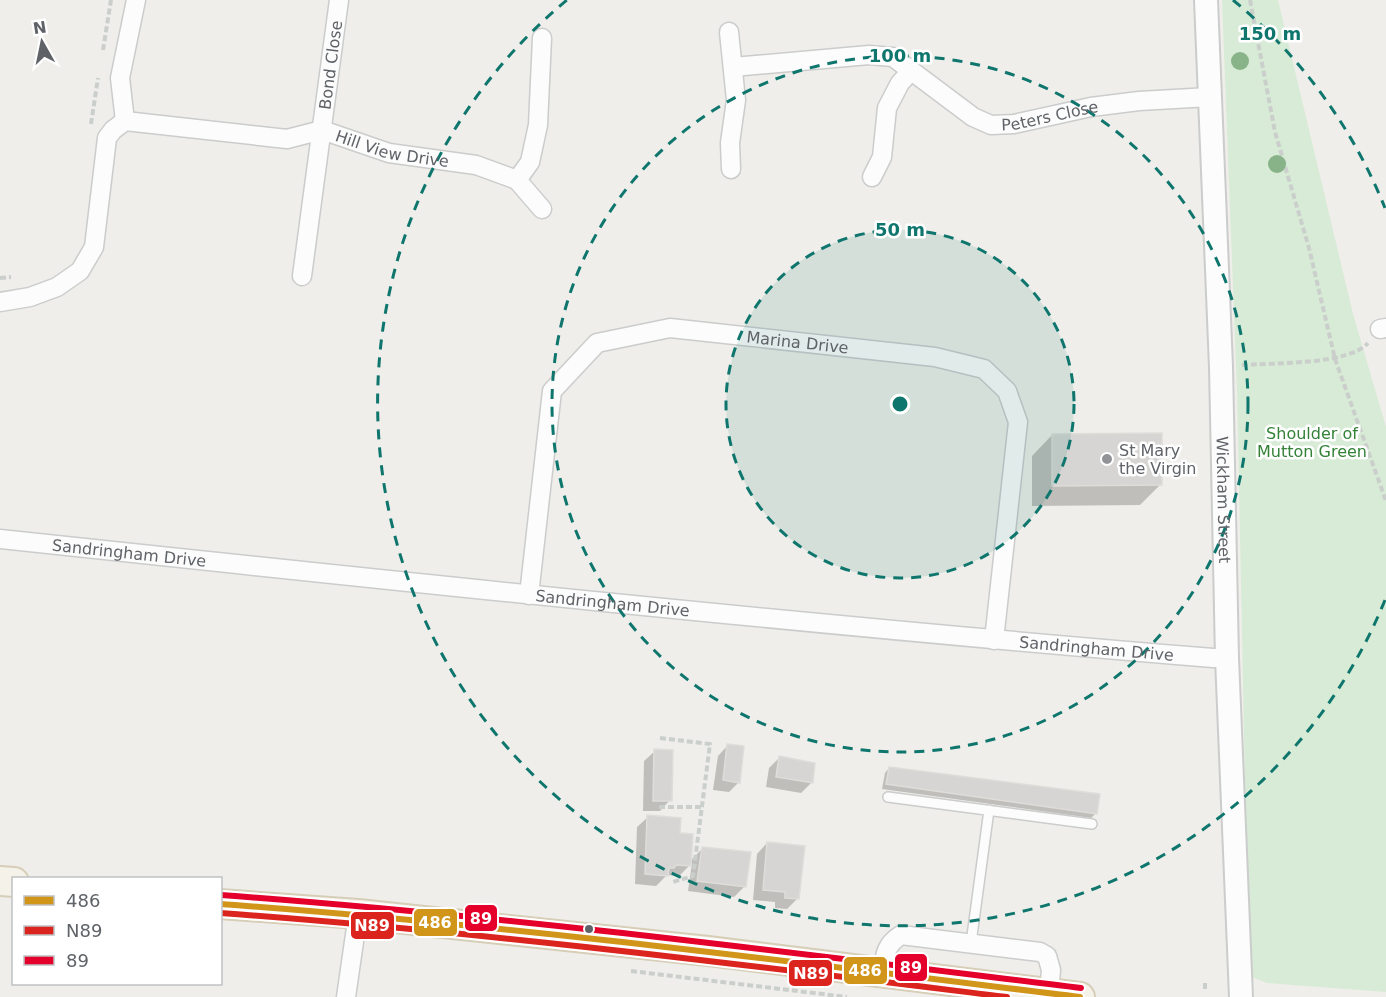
<svg xmlns="http://www.w3.org/2000/svg" width="1386" height="997" font-family="'DejaVu Sans',sans-serif">
<rect width="100%" height="100%" fill="#efeeea"/>
<path fill="#d8ebd6" d="M1222,0H1278L1353,314L1386,427V992L1267,983L1249,976L1237,391Z"/>
<path fill="#0003" d="M1052,435L1161,484L1140,505L1032,506V456Z
M728,745L739,782L729,792L713,790L718,756Z
M655,751L670,800L660,811H643L644,761Z
M779,758L811,783L801,793L766,787L769,768Z
M889,768L1096,813L1091,818L882,789L885,773Z
M648,817L679,834L690,861L703,848L745,886L734,897L688,891L692,863L679,876L667,875L656,886L635,884L637,827Z
M767,843L797,899L787,909L775,908V902L753,900L757,854Z"/>
<path fill="#d6d5d3" stroke="#deddd9" stroke-width="1.5" d="M1162,433V485L1052,486V434Z
M727,744L744,746L740,783L723,780Z
M654,749L673,750L672,801H653Z
M779,756L815,763L813,783L776,777Z
M889,767L1100,794L1097,814L886,784Z
M647,815L681,818L680,833L693,834L691,866L676,865L674,868H669L668,876L645,874Z
M767,842L805,846L799,899L785,898V892L763,890Z
M702,847L751,852L746,887L697,881Z"/>
<g fill="none" stroke-linecap="round" stroke-linejoin="round">
<defs>
<path id="service" d="M888,797L1092,824
M971,943L989,810"/>
<g id="minor">
<path d="M729,32L736,100L730,143L731,169"/>
<path id="s1" d="M733,67L869,55L893,57L973,117L991,125L1014,124L1091,107L1139,101L1210,97"/>
<path d="M125,121L120,78L136,0"/>
<path d="M872,177L882,157L887,108L900,83L911,71"/>
<path d="M517,180L530,162L538,125L542,38"/>
<path id="s2" d="M302,276L339,0"/>
<path id="s3" d="M0,302L30,297L57,287L80,271L94,247L107,138L113,130L125,121L287,139L322,130L389,153L476,165L517,180L542,209"/>
<path d="M1380,329L1386,328"/>
<path id="s4" d="M0,539C404,582 808,625 1213,658H1227"/>
<path id="s5" d="M529,595L552,391L597,343L670,328L935,357L984,369L1007,391L1018,422L994,640"/>
<path d="M882,973C885,955 885,945 901,935L1040,952L1047,956L1051,970L1049,993"/>
<path d="M346,997L358,914"/>
</g>
<g id="tertiary">
<path id="s6" d="M1206,0L1221,367L1227,658L1241,997"/>
</g>
<path id="primary" d="M0,881L14,882
M220,904L358,914L708,951L1080,997"/>
</defs>
<use href="#service" stroke="#cbcccc" stroke-width="12"/>
<use href="#minor" stroke="#cbcccc" stroke-width="21"/>
<use href="#tertiary" stroke="#cbcccc" stroke-width="26"/>
<use href="#primary" stroke="#d7ceb8" stroke-width="32"/>
<path stroke="#cacfcc" stroke-width="4" stroke-dasharray="6 3" stroke-linecap="butt" d="M1250,0L1275,132L1309,248L1335,359L1386,501
M103,50L111,0
M91,124L98,78
M0,278L11,277
M1242,365C1271,363 1349,365 1368,343
M660,738L710,744L693,876L673,882
M659,807H702
M631,971L847,997
M1205,989V983"/>
<use href="#service" stroke="#fdfcfc" stroke-width="9"/>
<use href="#minor" stroke="#fdfcfc" stroke-width="18"/>
<use href="#tertiary" stroke="#fdfcfc" stroke-width="22"/>
<use href="#primary" stroke="#f4f2e9" stroke-width="28"/>
<defs>
<path id="bus-1" d="M220,904C508,925 794,962 1080,997"/>
<path id="bus-2" d="M220,913C483,932 745,965 1007,997"/>
<path id="bus-3" d="M221,895C508,916 795,953 1081,988"/>
</defs>
<use href="#bus-1" stroke="#fff" stroke-width="10"/>
<use href="#bus-2" stroke="#fff" stroke-width="10"/>
<use href="#bus-3" stroke="#fff" stroke-width="10"/>
<use href="#bus-1" stroke="#d1951a" stroke-width="6"/>
<use href="#bus-2" stroke="#dc241f" stroke-width="6"/>
<use href="#bus-3" stroke="#e4002b" stroke-width="6"/>
</g>
<g fill="#88b388">
<circle cx="1240" cy="61" r="9"/>
<circle cx="1277" cy="164" r="9"/>
</g>
<circle cx="900" cy="404" r="174" fill="#0f766e" fill-opacity=".12"/>
<g fill="none" stroke="#0f766e" stroke-width="3" stroke-dasharray="10 8">
<circle cx="900" cy="404" r="174"/>
<circle cx="900" cy="404" r="348"/>
<path d="M1385 600A523 523 0 1 1 567 0M1233 0A523 523 0 0 1 1385 208"/>
</g>
<circle fill="#919496" stroke="#fff" stroke-width="2" cx="1107" cy="459" r="6"/>
<circle fill="#5f6368" stroke="#fff" stroke-width="2" cx="589" cy="929" r="5"/>
<g text-anchor="middle" dominant-baseline="central" stroke-width="5" stroke-linejoin="round" paint-order="stroke">
<g font-size="16" fill="#5f6368" stroke="#fff">
<text stroke="none"><textPath href="#s2" startOffset="213">Bond Close</textPath></text>
<text stroke="none"><textPath href="#s1" startOffset="340">Peters Close</textPath></text>
<text stroke="none"><textPath href="#s3" startOffset="522">Hill View Drive</textPath></text>
<text stroke="none"><textPath href="#s5" startOffset="474">Marina Drive</textPath></text>
<text stroke="none"><textPath href="#s6" startOffset="500">Wickham Street</textPath></text>
<text stroke="none"><textPath href="#s4" startOffset="130">Sandringham Drive</textPath></text>
<text stroke="none"><textPath href="#s4" startOffset="616">Sandringham Drive</textPath></text>
<text stroke="none"><textPath href="#s4" startOffset="1102">Sandringham Drive</textPath></text>
</g>
<g font-size="16" fill="#348238" stroke="#fff">
<text x="1312" y="433">Shoulder of<tspan x="1312" dy="18">Mutton Green</tspan></text>
</g>
<g font-size="16" fill="#5f6368" stroke="#fff" text-anchor="start">
<text x="1119" y="450">St Mary<tspan x="1119" dy="18">the Virgin</tspan></text>
</g>
</g>
<circle cx="900" cy="404" r="9" fill="#0f766e" stroke="#fff" stroke-width="3"/>
<g font-size="18" text-anchor="middle" font-weight="bold" fill="#0f766e" stroke="#fff" stroke-width="5" stroke-linejoin="round" paint-order="stroke">
<text x="1270" y="40">150 m</text>
<text x="900" y="62">100 m</text>
<text x="900" y="236">50 m</text>
</g>
<g stroke="#fff" stroke-width="2">
<rect x="464" y="904" width="34" height="28" rx="6" fill="#e4002b"/>
<rect x="413" y="908" width="45" height="29" rx="6" fill="#d1951a"/>
<rect x="350" y="911" width="45" height="29" rx="6" fill="#dc241f"/>
<rect x="894" y="953" width="34" height="29" rx="6" fill="#e4002b"/>
<rect x="843" y="956" width="45" height="29" rx="6" fill="#d1951a"/>
<rect x="788" y="959" width="45" height="28" rx="6" fill="#dc241f"/>
</g>
<g font-size="16" text-anchor="middle" font-weight="bold" fill="#fff">
<text x="481" y="924">89</text>
<text x="435" y="928">486</text>
<text x="372" y="931">N89</text>
<text x="911" y="973">89</text>
<text x="865" y="976">486</text>
<text x="811" y="979">N89</text>
</g>
<rect x="12" y="877" width="210" height="108" fill="#ffffff" stroke="#bfc1c3" stroke-width="1.5"/>
<rect x="24" y="896" width="30" height="9" fill="#d1951a" stroke="#bfc1c3" stroke-width="1.5"/>
<text x="66" y="907" font-size="18" fill="#5f6368">486</text>
<rect x="24" y="926" width="30" height="9" fill="#dc241f" stroke="#bfc1c3" stroke-width="1.5"/>
<text x="66" y="937" font-size="18" fill="#5f6368">N89</text>
<rect x="24" y="956" width="30" height="9" fill="#e4002b" stroke="#bfc1c3" stroke-width="1.5"/>
<text x="66" y="967" font-size="18" fill="#5f6368">89</text>
<g transform="translate(42 42) rotate(351)" stroke="#ffffff" stroke-width="4.5" paint-order="stroke">
<path d="M0-4.5L10 22L0 15L-10 22Z" fill="#5f6368"/>
<text y="-9" font-size="16" font-weight="bold" text-anchor="middle" fill="#5f6368">N</text>
</g>
</svg>
